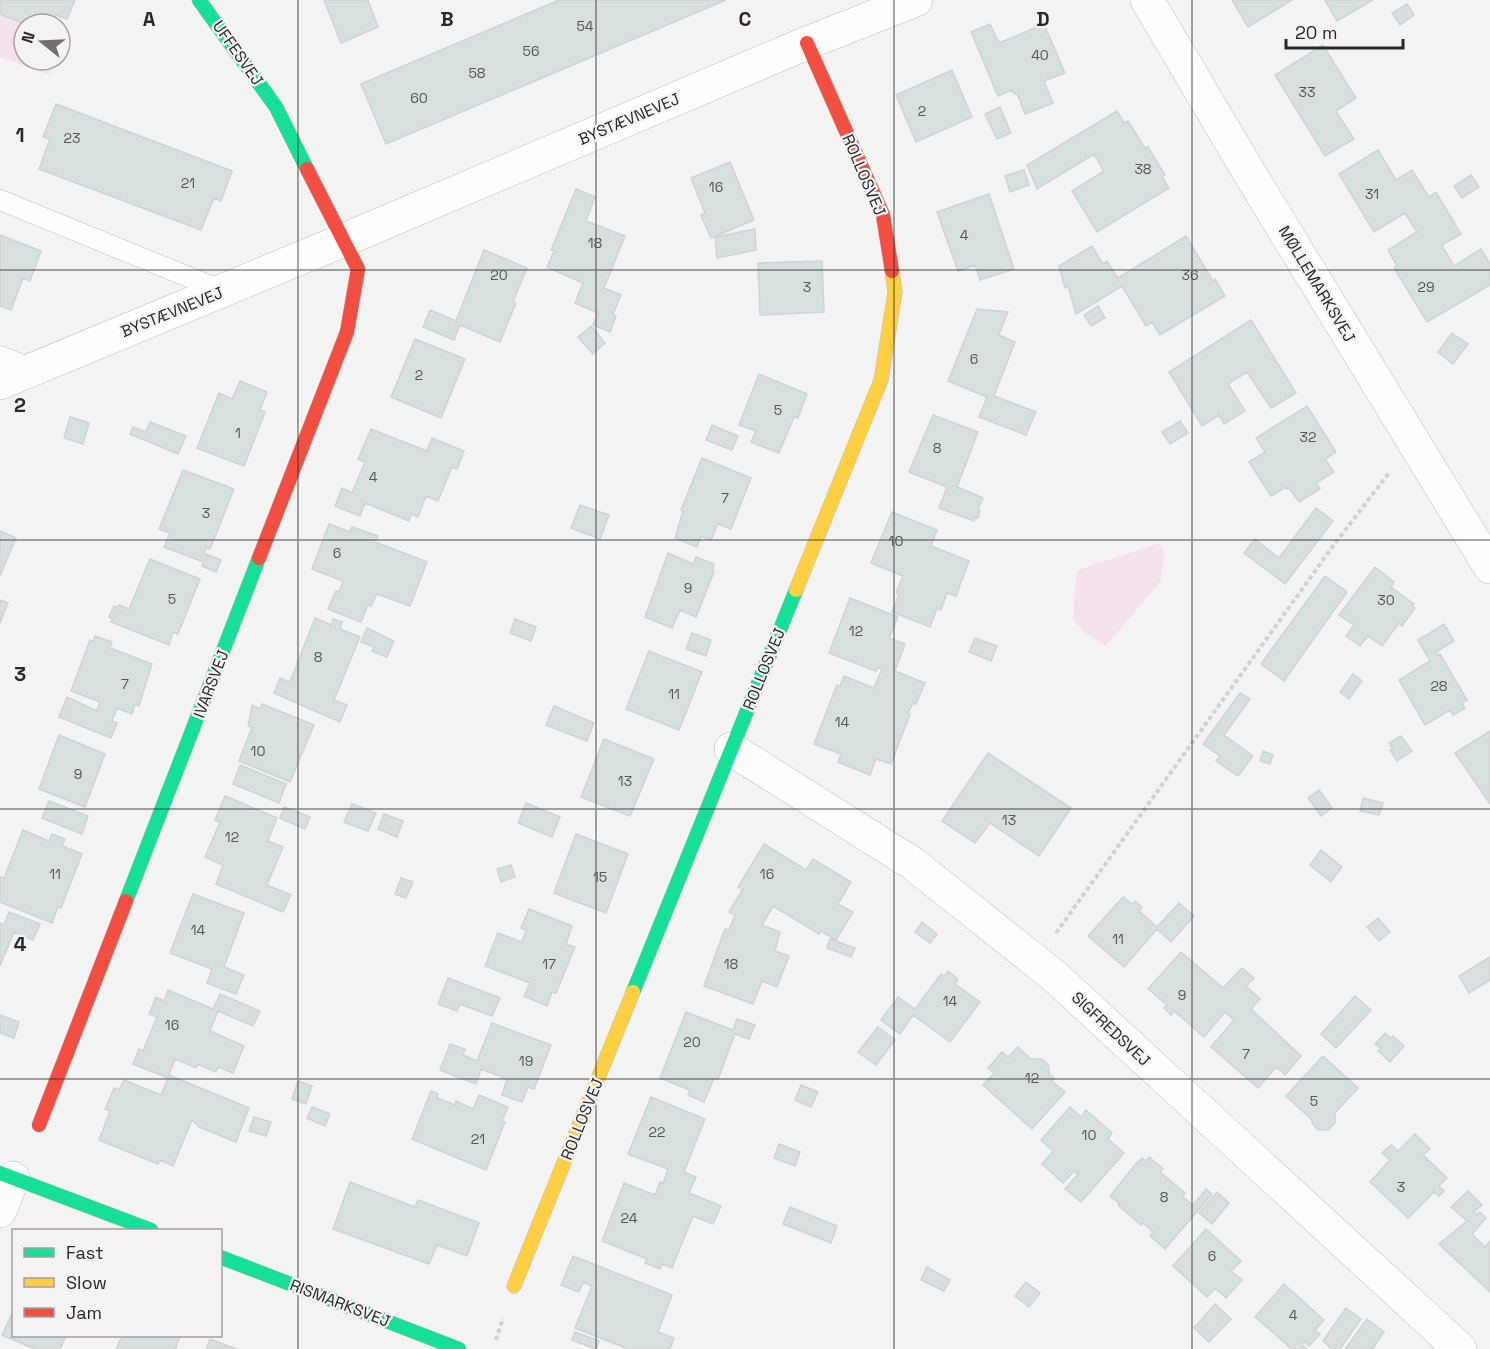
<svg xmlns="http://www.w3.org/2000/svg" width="1490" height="1349" font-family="'Space Grotesk',sans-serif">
<rect width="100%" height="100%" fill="#f4f3f4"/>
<path fill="#f4e3ed" d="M0,14L25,24L24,60H55L50,75L0,57Z
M1160,543L1164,554L1161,581L1106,646L1083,632L1073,618L1077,570Z"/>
<path fill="#d7e0df" stroke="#d2d3d3" stroke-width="1.5" d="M0,0H75L67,19L56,15L52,24H25L0,14Z
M324,0H368L378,27L341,43Z
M559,0H726L386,144L361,84Z
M1232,0H1292L1248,27Z
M1325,0H1373L1337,21Z
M1407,4L1414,15L1400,25L1392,13Z
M990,24L999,43L1044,24L1065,73L1044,81L1053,103L1025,114L1017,93L1014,94L1012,90L998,96L971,32Z
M1323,45L1356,98L1336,111L1354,139L1325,156L1275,75Z
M952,70L972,117L916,142L896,95Z
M56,104L232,171L221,201L214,198L201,230L39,169L50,139L43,137Z
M1000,107L1011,133L997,139L985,114Z
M1117,111L1124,123L1128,121L1145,148L1148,147L1165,175L1162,177L1169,188L1097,232L1072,191L1104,171L1094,154L1037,189L1027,165Z
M1378,150L1396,180L1412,170L1429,197L1436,192L1461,234L1442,245L1454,266L1481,249L1490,264V285L1427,322L1394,268L1397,266L1388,250L1417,232L1405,213L1374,232L1339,174Z
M730,162L754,220L711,238L701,215L705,213L691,178Z
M1024,170L1029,185L1010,192L1005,176Z
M1471,175L1479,187L1462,198L1454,186Z
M576,189L595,197L586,221L625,236L604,288L621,295L613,314L616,316L610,332L593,325L598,313L575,303L583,283L547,267L554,251L551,250Z
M989,194L1014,269L980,280L975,265L958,271L937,212Z
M755,229L756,250L717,258L715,237Z
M0,235L41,251L30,281L23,278L11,310L0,306Z
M1186,236L1213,281L1215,279L1225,296L1160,335L1152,322L1146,326L1122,286L1076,314L1068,286L1065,288L1059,266L1092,246L1103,264L1107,261L1118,278Z
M484,250L527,268L513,302L516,303L500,342L460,325L454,340L423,327L430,310L456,321Z
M822,261L824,312L760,315L758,263Z
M1098,306L1105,318L1091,326L1084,315Z
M977,309L1008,312L999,335L1015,342L994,396L1036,412L1026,435L979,417L987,397L948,381Z
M1251,320L1296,393L1271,408L1247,372L1228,384L1245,411L1224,424L1219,415L1202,426L1169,372Z
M591,326L605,343L593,354L578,337Z
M1452,333L1468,344L1453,364L1438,352Z
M415,339L465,359L441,418L391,397Z
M759,374L807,394L798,418L794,417L779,453L751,442L756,431L739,425Z
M240,381L267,392L260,410L265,412L244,466L197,448L219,393L232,399Z
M1307,406L1336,452L1325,459L1334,472L1316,483L1320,489L1299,502L1289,488L1287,489L1286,487L1271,496L1249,462L1265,452L1256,438Z
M933,415L978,432L957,487L983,498L978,510L980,511L978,518L975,517L974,521L939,508L947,487L909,472Z
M70,417L89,423L83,444L64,438Z
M1180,421L1188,433L1170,444L1162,432Z
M150,422L186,436L178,454L130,434L133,427L146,432Z
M712,425L738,436L732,450L706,440Z
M371,429L427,451L432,438L464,451L457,469L452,467L438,501L426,496L418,517L411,514L409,521L365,503L360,516L335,506L342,488L352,493L365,462L358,459Z
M702,458L751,478L731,529L718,524L711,540L701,536L697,547L675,538L683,511L681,510Z
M183,470L234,489L210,549L206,548L201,561L164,547L170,533L159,529Z
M580,505L609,515L600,539L571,528Z
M1316,508L1333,521L1285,584L1244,553L1255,539L1279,558Z
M892,512L937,530L931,546L969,561L956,596L947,593L941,610L937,609L930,627L892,612L899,595L896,593L903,576L871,563Z
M329,524L350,532L352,527L378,536L375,542L427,562L410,606L377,594L371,606L368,605L361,622L328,609L336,591L339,592L343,581L312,569Z
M0,531L16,538L0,576Z
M668,553L693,564L696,557L714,564L712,571L714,572L696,617L680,610L672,628L645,617Z
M206,554L221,560L216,572L202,566Z
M150,559L200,579L178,634L173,632L169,645L111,622L113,619L109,617L114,606L117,607L119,605L129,609Z
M1375,567L1394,582L1391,587L1414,604L1412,606L1415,608L1402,626L1399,623L1382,646L1368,636L1360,646L1346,636L1354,625L1339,615Z
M1325,576L1347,592L1284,681L1261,664Z
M850,598L898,617L889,638L905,644L895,671L925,683L916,704L913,703L908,713L910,714L891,764L876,759L870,775L838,762L841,754L814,744L837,685L840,686L844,676L874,688L882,669L878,667L876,671L829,653Z
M0,600L8,603L0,623Z
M315,618L331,625L333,619L342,622L340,629L360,637L334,700L347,705L340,722L274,693L280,678L290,682Z
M515,619L536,627L531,641L510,633Z
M1444,624L1454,641L1436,652L1438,656L1440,654L1467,700L1462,703L1465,708L1453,715L1450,710L1425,725L1399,680L1430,661L1418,640Z
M367,628L394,641L387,657L372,651L374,647L361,642Z
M692,633L711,640L706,656L686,649Z
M95,636L112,642L110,648L152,664L139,706L135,704L132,714L117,708L112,721L117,723L111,738L59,717L67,697L97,711L100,702L71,691L90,640L93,642Z
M975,638L997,646L991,661L969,652Z
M649,651L702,672L679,730L626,709Z
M1353,674L1362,681L1349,699L1340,692Z
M1240,693L1250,699L1224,735L1253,756L1238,776L1216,761L1220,756L1203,744Z
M262,704L314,725L290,782L239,761L252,727L248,726L252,705L260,709Z
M554,706L594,723L587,741L546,725Z
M1490,731V804L1455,753Z
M59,735L105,754L85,807L39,789Z
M1401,736L1412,751L1397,761L1390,750L1393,749L1389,743Z
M604,739L654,759L630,816L581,797Z
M1263,751L1273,755L1270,764L1260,761Z
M988,753L1071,808L1039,856L990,823L975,843L942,821Z
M240,765L286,784L279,803L233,784Z
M1319,790L1332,808L1321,816L1308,798Z
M225,796L277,818L268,841L283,847L267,885L291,895L283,912L216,884L223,865L205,857L220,822L215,820Z
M1363,798L1383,803L1379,815L1360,811Z
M49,801L88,816L82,834L42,818Z
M526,803L560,817L552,837L518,823Z
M352,804L376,813L368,831L344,822Z
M284,807L310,817L305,829L280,818Z
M384,814L403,821L397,837L378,829Z
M23,830L49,841L52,834L65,839L62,846L82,854L61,908L58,907L52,923L0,902V877L4,878Z
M576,834L628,854L606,913L554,893Z
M764,844L806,870L813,859L851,882L838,904L853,912L836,940L821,931L819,934L773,906L762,925L780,932L775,951L789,956L777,987L762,981L753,1004L704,986L725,929L729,930L735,915L729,912L743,889L738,887Z
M1321,850L1342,867L1331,882L1310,865Z
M511,865L515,877L501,882L497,869Z
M401,878L413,882L406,898L395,894Z
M193,894L244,913L224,967L244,975L236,994L207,983L212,969L170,953Z
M1123,897L1132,904L1135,901L1142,907L1139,911L1157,927L1179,903L1194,916L1171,942L1157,929L1124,967L1088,936Z
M529,909L572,926L566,944L575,947L556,993L552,992L547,1006L524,996L530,983L485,966L498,933L522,942L526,930L521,928Z
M9,912L40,924L33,940L14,932L0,966V923L4,925Z
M1378,918L1390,932L1379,941L1367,927Z
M922,922L937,934L930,943L915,932Z
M830,939L855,948L851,957L827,948Z
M1181,952L1223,988L1242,968L1254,978L1246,986L1260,999L1251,1009L1301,1056L1285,1075L1276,1067L1258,1088L1211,1047L1234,1020L1225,1012L1204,1037L1174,1011L1171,1015L1164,1008L1167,1005L1148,989Z
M1490,957V980L1469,993L1459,976Z
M948,971L958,979L955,984L980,1002L950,1042L913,1015L900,1034L881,1020L898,997L915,1009L941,974L944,976Z
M448,978L500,998L492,1016L460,1004L457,1011L438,1004Z
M168,990L213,1009L220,994L260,1011L253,1026L218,1011L210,1031L244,1046L233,1073L218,1067L216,1072L197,1064L196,1068L175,1059L169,1075L249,1108L236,1142L199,1127L192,1120L173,1166L160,1160L158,1164L99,1140L110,1111L105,1109L114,1088L119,1090L124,1080L161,1095L168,1078L133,1064L139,1049L143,1051L157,1017L149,1014L156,997L164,1001Z
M1355,996L1371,1010L1336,1048L1321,1034Z
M686,1012L733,1030L737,1019L755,1025L749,1039L735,1034L718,1079L714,1078L704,1102L688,1095L690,1090L660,1078Z
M0,1015L19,1022L14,1038L0,1033Z
M492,1023L551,1045L534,1089L528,1087L522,1102L502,1095L507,1079L481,1069L476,1084L440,1070L450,1044L465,1049L463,1055L477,1061Z
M878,1027L895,1040L876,1065L858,1052Z
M1385,1033L1390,1038L1393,1036L1404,1046L1390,1062L1378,1051L1381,1048L1375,1044Z
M1018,1047L1031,1059H1042L1049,1066V1074L1054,1078L1052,1081L1065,1092L1032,1129L983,1085L994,1073L988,1068L1002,1052L1008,1057Z
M1323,1056L1358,1088L1335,1113V1123L1328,1130H1318L1312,1123V1120L1286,1096Z
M298,1081L312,1086L306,1104L292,1099Z
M801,1085L818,1092L811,1107L795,1100Z
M431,1091L438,1094L437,1098L455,1105L456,1101L473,1109L479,1095L508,1107L502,1121L505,1122L486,1170L412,1139Z
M651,1097L705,1119L684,1172L696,1177L689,1193L721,1206L713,1224L693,1216L672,1268L662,1264L660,1269L645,1263L647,1259L602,1241L624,1183L655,1195L660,1182L663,1183L668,1169L628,1154Z
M312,1107L330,1114L325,1126L307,1118Z
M1070,1107L1081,1117L1086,1110L1112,1133L1108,1139L1124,1153L1081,1202L1065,1189L1080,1172L1077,1174L1074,1171L1063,1183L1042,1164L1053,1151L1041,1140Z
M254,1117L271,1122L266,1136L249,1131Z
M1415,1134L1430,1149L1423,1155L1447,1178L1439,1186L1444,1191L1439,1196L1434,1192L1408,1218L1370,1182L1390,1160L1382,1153L1391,1145L1398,1151Z
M779,1144L800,1152L795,1166L774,1158Z
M1149,1157L1163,1169L1160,1172L1185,1193L1183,1197L1193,1205L1206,1189L1212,1194L1165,1249L1150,1236L1153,1232L1143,1223L1141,1225L1118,1205L1119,1203L1110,1196L1134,1166L1142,1158L1146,1161Z
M350,1182L415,1207L418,1200L479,1223L467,1256L437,1245L429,1264L333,1229Z
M1468,1191L1482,1205L1474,1212L1476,1215L1480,1212L1486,1218L1472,1234L1485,1247L1490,1241V1292L1439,1244L1467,1221L1451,1207Z
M1217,1192L1229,1203L1212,1224L1199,1213Z
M790,1207L837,1226L831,1243L783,1224Z
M1206,1229L1241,1261L1231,1271L1242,1280L1226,1298L1215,1288L1207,1297L1173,1266Z
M573,1256L672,1295L658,1332L674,1338L670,1349H628L575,1328L592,1286L583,1282L579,1292L561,1285Z
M927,1267L950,1280L944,1291L921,1280Z
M1026,1282L1040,1293L1029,1307L1015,1296Z
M1284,1284L1324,1320L1315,1330L1320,1334L1309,1346L1304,1341L1301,1344L1307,1349H1292L1255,1317Z
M1215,1304L1231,1319L1209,1342L1194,1328Z
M1346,1308L1361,1319L1340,1349H1332L1323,1341Z
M14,1309V1336H66L60,1349H35L2,1335Z
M1367,1319L1384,1332L1372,1349H1345Z
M575,1332L599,1341L596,1349L572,1340Z
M122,1336H180L175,1349H116Z
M210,1339L236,1349H206Z"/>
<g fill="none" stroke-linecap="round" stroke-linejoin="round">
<defs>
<path id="lane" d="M0,200L223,291
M0,356L33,369"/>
<path id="street" d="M1147,0L1250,174L1490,567
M0,383L344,240L807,43L916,0
M731,749L912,863L1053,975L1460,1349
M0,1211L13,1178"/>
<path id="fast" d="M199,0L276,107L307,169
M126,901L259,558
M633,992L796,590
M0,1173L151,1230
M220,1257L459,1349"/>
<path id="slow" d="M796,590L881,380L895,292L892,271
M514,1286L633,992"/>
<path id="jam" d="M807,43L883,215L892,271
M259,558L347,332L358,269L307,169
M39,1125L126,901"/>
</defs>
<use href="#lane" stroke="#c0bfbf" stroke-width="21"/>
<use href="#street" stroke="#c0bfbf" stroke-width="34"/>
<use href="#fast" stroke="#c0bfbf" stroke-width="15"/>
<use href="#slow" stroke="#c0bfbf" stroke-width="15"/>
<use href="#jam" stroke="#c0bfbf" stroke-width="15"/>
<path stroke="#d3d2d3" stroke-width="4" stroke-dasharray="4.5 3" stroke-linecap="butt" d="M1056,933L1333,546L1389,473
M496,1340L503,1318"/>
<use href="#lane" stroke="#fdfdfd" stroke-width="20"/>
<use href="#street" stroke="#fdfdfd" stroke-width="33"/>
<use href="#fast" stroke="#16e098" stroke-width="14"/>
<use href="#slow" stroke="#ffcf43" stroke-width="14"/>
<use href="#jam" stroke="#f24e42" stroke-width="14"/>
</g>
<path fill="none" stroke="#292828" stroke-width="1.5" stroke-opacity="0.55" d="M298,0V1349M596,0V1349M894,0V1349M1192,0V1349M0,270H1490M0,540H1490M0,809H1490M0,1079H1490"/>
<g text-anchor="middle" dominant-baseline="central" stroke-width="4.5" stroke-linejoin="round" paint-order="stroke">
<g font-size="14" fill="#545656">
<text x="585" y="26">54</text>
<text x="531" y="51">56</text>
<text x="1040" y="55">40</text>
<text x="477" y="73">58</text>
<text x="1307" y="92">33</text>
<text x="419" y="98">60</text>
<text x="922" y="111">2</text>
<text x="72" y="138">23</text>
<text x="1143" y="169">38</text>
<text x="188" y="183">21</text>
<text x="716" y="187">16</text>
<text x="1372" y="194">31</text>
<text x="964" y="235">4</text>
<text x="595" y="243">18</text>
<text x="499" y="275">20</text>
<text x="1190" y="275">36</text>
<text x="807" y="287">3</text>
<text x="1426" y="287">29</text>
<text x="974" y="359">6</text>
<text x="419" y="375">2</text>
<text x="778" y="410">5</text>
<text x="238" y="433">1</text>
<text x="1308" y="437">32</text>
<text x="937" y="448">8</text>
<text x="373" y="477">4</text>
<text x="725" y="498">7</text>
<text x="206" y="513">3</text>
<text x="896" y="541">10</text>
<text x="337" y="553">6</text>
<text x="688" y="588">9</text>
<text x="172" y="599">5</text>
<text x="1386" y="600">30</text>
<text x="856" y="631">12</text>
<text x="318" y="657">8</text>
<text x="125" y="684">7</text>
<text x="1439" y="686">28</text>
<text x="674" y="694">11</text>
<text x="842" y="722">14</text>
<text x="258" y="751">10</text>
<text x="78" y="774">9</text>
<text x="625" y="781">13</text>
<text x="1009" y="820">13</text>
<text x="232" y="837">12</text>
<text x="55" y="874">11</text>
<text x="767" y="874">16</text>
<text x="600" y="877">15</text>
<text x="198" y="930">14</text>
<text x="1118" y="939">11</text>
<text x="549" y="964">17</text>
<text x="731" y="964">18</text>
<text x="1182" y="995">9</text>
<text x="950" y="1001">14</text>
<text x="172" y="1025">16</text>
<text x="692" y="1042">20</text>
<text x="1246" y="1054">7</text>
<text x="526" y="1061">19</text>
<text x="1032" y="1078">12</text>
<text x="1314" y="1101">5</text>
<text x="657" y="1132">22</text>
<text x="1089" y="1135">10</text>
<text x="478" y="1139">21</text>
<text x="1401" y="1187">3</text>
<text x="1164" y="1197">8</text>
<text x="629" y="1218">24</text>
<text x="1212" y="1256">6</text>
<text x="1293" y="1315">4</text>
</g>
<g font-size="16" fill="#292828" stroke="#f5f2f4">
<text transform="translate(238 53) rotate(55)">UFFESVEJ</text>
<text transform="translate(629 119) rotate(-23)">BYSTÆVNEVEJ</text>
<text transform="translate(864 175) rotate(67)">ROLLOSVEJ</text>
<text transform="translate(1317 284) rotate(59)">MØLLEMARKSVEJ</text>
<text transform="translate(172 312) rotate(-22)">BYSTÆVNEVEJ</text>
<text transform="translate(764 669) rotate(-68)">ROLLOSVEJ</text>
<text transform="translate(211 684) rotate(-69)">IVARSVEJ</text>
<text transform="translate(1111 1029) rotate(43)">SIGFREDSVEJ</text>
<text transform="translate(582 1119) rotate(-68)">ROLLOSVEJ</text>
<text transform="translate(340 1303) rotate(21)">RISMARKSVEJ</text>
</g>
</g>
<g font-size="20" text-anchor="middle" font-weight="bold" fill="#292828" stroke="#f5f2f4" stroke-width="4.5" stroke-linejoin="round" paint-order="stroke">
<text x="149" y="26">A</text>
<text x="447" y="26">B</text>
<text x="745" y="26">C</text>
<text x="1043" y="26">D</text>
<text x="20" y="142">1</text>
<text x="20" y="412">2</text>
<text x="20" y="681">3</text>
<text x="20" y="951">4</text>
</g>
<rect x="12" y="1229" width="210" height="108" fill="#f5f2f4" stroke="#a3a1a2" stroke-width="1.5"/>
<rect x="24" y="1248" width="30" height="9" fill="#16e098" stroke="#a3a1a2" stroke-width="1.5"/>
<text x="66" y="1259" font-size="18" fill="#292828">Fast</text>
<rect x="24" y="1278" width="30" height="9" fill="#ffcf43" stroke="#a3a1a2" stroke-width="1.5"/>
<text x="66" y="1289" font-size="18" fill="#292828">Slow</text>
<rect x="24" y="1308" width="30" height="9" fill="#f24e42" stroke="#a3a1a2" stroke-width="1.5"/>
<text x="66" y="1319" font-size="18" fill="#292828">Jam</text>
<g transform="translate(42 42) rotate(288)"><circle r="28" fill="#f5f2f4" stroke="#a3a1a2" stroke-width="1.5"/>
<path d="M0-4.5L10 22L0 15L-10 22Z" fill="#706f6f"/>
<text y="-9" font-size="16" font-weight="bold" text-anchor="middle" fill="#292828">N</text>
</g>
<path d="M1286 39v9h117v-9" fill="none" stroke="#292828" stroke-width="3"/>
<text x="1295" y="39" font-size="18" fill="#292828" stroke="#f5f2f4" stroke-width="4.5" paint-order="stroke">20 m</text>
</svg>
